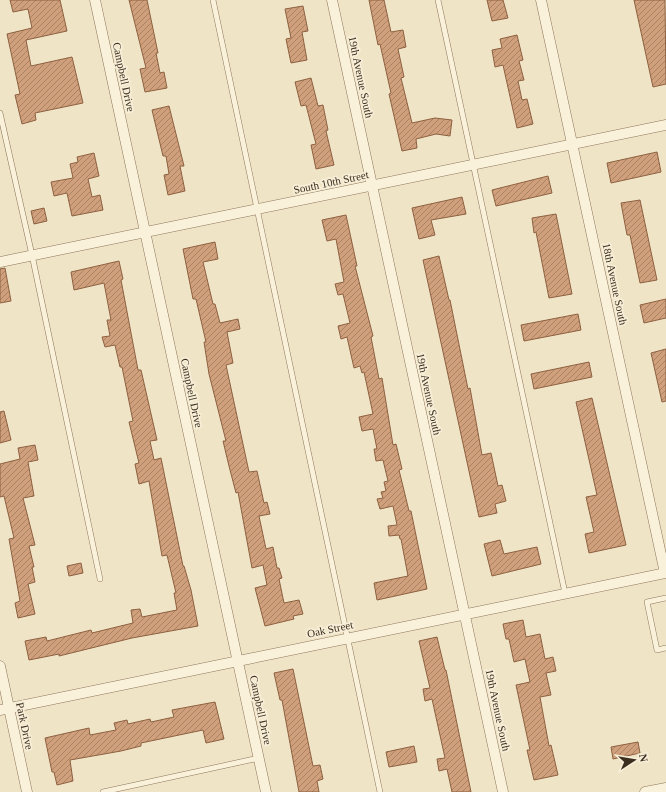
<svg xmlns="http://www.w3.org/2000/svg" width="666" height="792" font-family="'Times New Roman',serif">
<defs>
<pattern id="building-hatch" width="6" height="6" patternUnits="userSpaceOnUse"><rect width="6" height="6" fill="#cfa07b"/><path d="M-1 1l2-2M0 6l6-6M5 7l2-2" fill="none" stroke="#a98364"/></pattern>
</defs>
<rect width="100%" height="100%" fill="#f0e4c7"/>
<path fill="url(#building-hatch)" stroke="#8d6040" d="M10,0H60L67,31L26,40L31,66L72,57L83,103L35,113L36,120L22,124L15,95L20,94L7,34L32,28L28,9L13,12Z
M129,0H147L158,53H156L160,73L164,72L167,88L145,92L140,69L146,68Z
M369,0H384L391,32L403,30L406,47L398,49L404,77L401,78L412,123L435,118L452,120L450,136L436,134L416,139L417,148L402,151L389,94L391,93L380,44L378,45Z
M487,0H503L508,18L492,21Z
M634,0H665L666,84L653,87Z
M303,6L308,31L302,32L307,60L291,63L286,39L291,38L285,9Z
M517,35L523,60L519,61L524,80L518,81L522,100L527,99L533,124L517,128L503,65L495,67L492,50L502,48L500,39Z
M311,78L318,106L323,105L328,130L326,131L334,165L316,169L311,145L316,144L306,105L301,106L295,82Z
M169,106L184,166H180L185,191L168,195L164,175L169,174L166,156H163L152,110Z
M657,152L661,172L611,183L607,163Z
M94,153L99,176L88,179L92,197L100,195L103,210L72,216L67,193L54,196L51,182L73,178L70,164L78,162L77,157Z
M548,176L552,193L496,206L492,190Z
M462,197L466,214L431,220L435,235L419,239L412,208Z
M640,200L657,280L640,283L630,235H627L621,203Z
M44,208L47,221L34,224L31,211Z
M556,214L572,294L549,298L536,232L534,233L532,218Z
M346,215L357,266H355L373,336L371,337L379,379L382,378L393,445L396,444L402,469L399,470L409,511H411L427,589L377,600L374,583L408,576L401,539H400L399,535L389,536L388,526L397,525L393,506L380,509L377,499L383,498L381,492L386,491L384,482L388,481L383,460L376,461L374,449H377L373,429L362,431L359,417L373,414L364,372L362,373L360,366L354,368L347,337L341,339L338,326L350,323L343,294L338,295L335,284L344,282L336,239L327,241L322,220Z
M215,242L218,259L203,262L213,304H215L220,323L238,319L240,329L227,332L233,363L226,365L249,472L257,471L264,503L267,502L270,514L259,516L266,549L273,547L277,568H279L282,578L279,579L284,603L299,600L303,614L293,616L294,619L265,626L255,588L267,585L263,565L252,568L238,492L236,493L229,466L223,441H226L209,374L204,342H206L196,299H193L183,249Z
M439,256L449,300H450L468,389L470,388L482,455L491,453L498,486L502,485L506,501L495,504L497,513L479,517L423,260Z
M119,261L123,279L121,280L138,370H141L157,440L150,441L154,460L161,458L183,566H184L191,590L198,626L132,638L59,656V654L29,660L25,641L46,637L47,641L91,630L92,633L133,623L131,610L140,609L142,617L177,610L174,593H176L167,555L162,556L149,481L139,484L135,464L139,463L129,422L133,421L122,367H120L115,345L105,347L102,337L110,336L107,320H111L104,283L74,290L71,272Z
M5,268L11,301L0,303V269Z
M666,299V318L644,323L640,305Z
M578,314L581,330L524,341L521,325Z
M666,349V401L662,402L651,353Z
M589,362L592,377L534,389L531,374Z
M592,398L626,545L589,553L585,534L594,532L586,497L597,495L576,402Z
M4,411L11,440L0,443V412Z
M35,445L38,460L28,462L34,496L23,498L35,545L29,546L34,567H32L35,582L28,584L35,614L18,618L15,603L20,601L9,539L14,538L4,496L0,497V464L20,459L18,448Z
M500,540L504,554L537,547L541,564L492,576L484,544Z
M81,563L83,573L69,576L67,566Z
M523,620L526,637L540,634L545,659L553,657L556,671L546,673L551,695L540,697L549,746L551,745L558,775L534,780L527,750H530L516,685L530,682L525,659L514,662L509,639H506L503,624Z
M437,637L445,670H446L471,792H452L447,769L439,771L437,759L445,758L432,699L425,701L423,689L430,688L419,641Z
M293,669L313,766L320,765L323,779L317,781L319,792H299L282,700H280L274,673Z
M215,702L224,739L206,743L203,730L141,743V746L121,751L70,760L73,781L57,785L54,772H52L45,738L89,728L90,735L116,730L114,723L127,720L128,724L150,719L151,722L174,717L172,710Z
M638,742L640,753L613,759L611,747Z
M414,746L417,762L389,767L386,752Z"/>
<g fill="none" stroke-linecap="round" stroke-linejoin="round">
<defs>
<path id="service" d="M213,0L380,792
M438,0L565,593
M0,113L32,255L100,579
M666,598L647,602L657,650L666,648
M103,792L259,758"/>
<path id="minor" d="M95,0L266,792
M332,0L503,792
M541,0L665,573
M0,262L666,125
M0,666L27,792
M0,710L666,573
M645,792L666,788"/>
</defs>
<use href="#service" stroke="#8d765b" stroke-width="6"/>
<use href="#minor" stroke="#8d765b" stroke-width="11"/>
<use href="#service" stroke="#faf1db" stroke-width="5"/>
<use href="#minor" stroke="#faf1db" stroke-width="10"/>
</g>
<g text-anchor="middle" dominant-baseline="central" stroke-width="3.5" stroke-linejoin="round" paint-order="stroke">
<g font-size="11" fill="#3c2e1f" stroke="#f7eed7">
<text transform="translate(124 77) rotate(78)">Campbell Drive</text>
<text transform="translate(361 77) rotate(78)">19th Avenue South</text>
<text transform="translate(331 182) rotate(-12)">South 10th Street</text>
<text transform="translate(615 284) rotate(78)">18th Avenue South</text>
<text transform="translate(192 393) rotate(78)">Campbell Drive</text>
<text transform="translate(429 394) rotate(78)">19th Avenue South</text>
<text transform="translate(330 629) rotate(-12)">Oak Street</text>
<text transform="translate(261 710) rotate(78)">Campbell Drive</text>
<text transform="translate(498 710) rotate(78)">19th Avenue South</text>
<text transform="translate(25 726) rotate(78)">Park Drive</text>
</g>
</g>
<g transform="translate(634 760) rotate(78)" stroke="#f7eed7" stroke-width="3" paint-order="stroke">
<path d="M0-3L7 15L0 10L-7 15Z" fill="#3c2e1f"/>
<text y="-6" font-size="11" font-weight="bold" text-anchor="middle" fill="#3c2e1f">N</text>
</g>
</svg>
